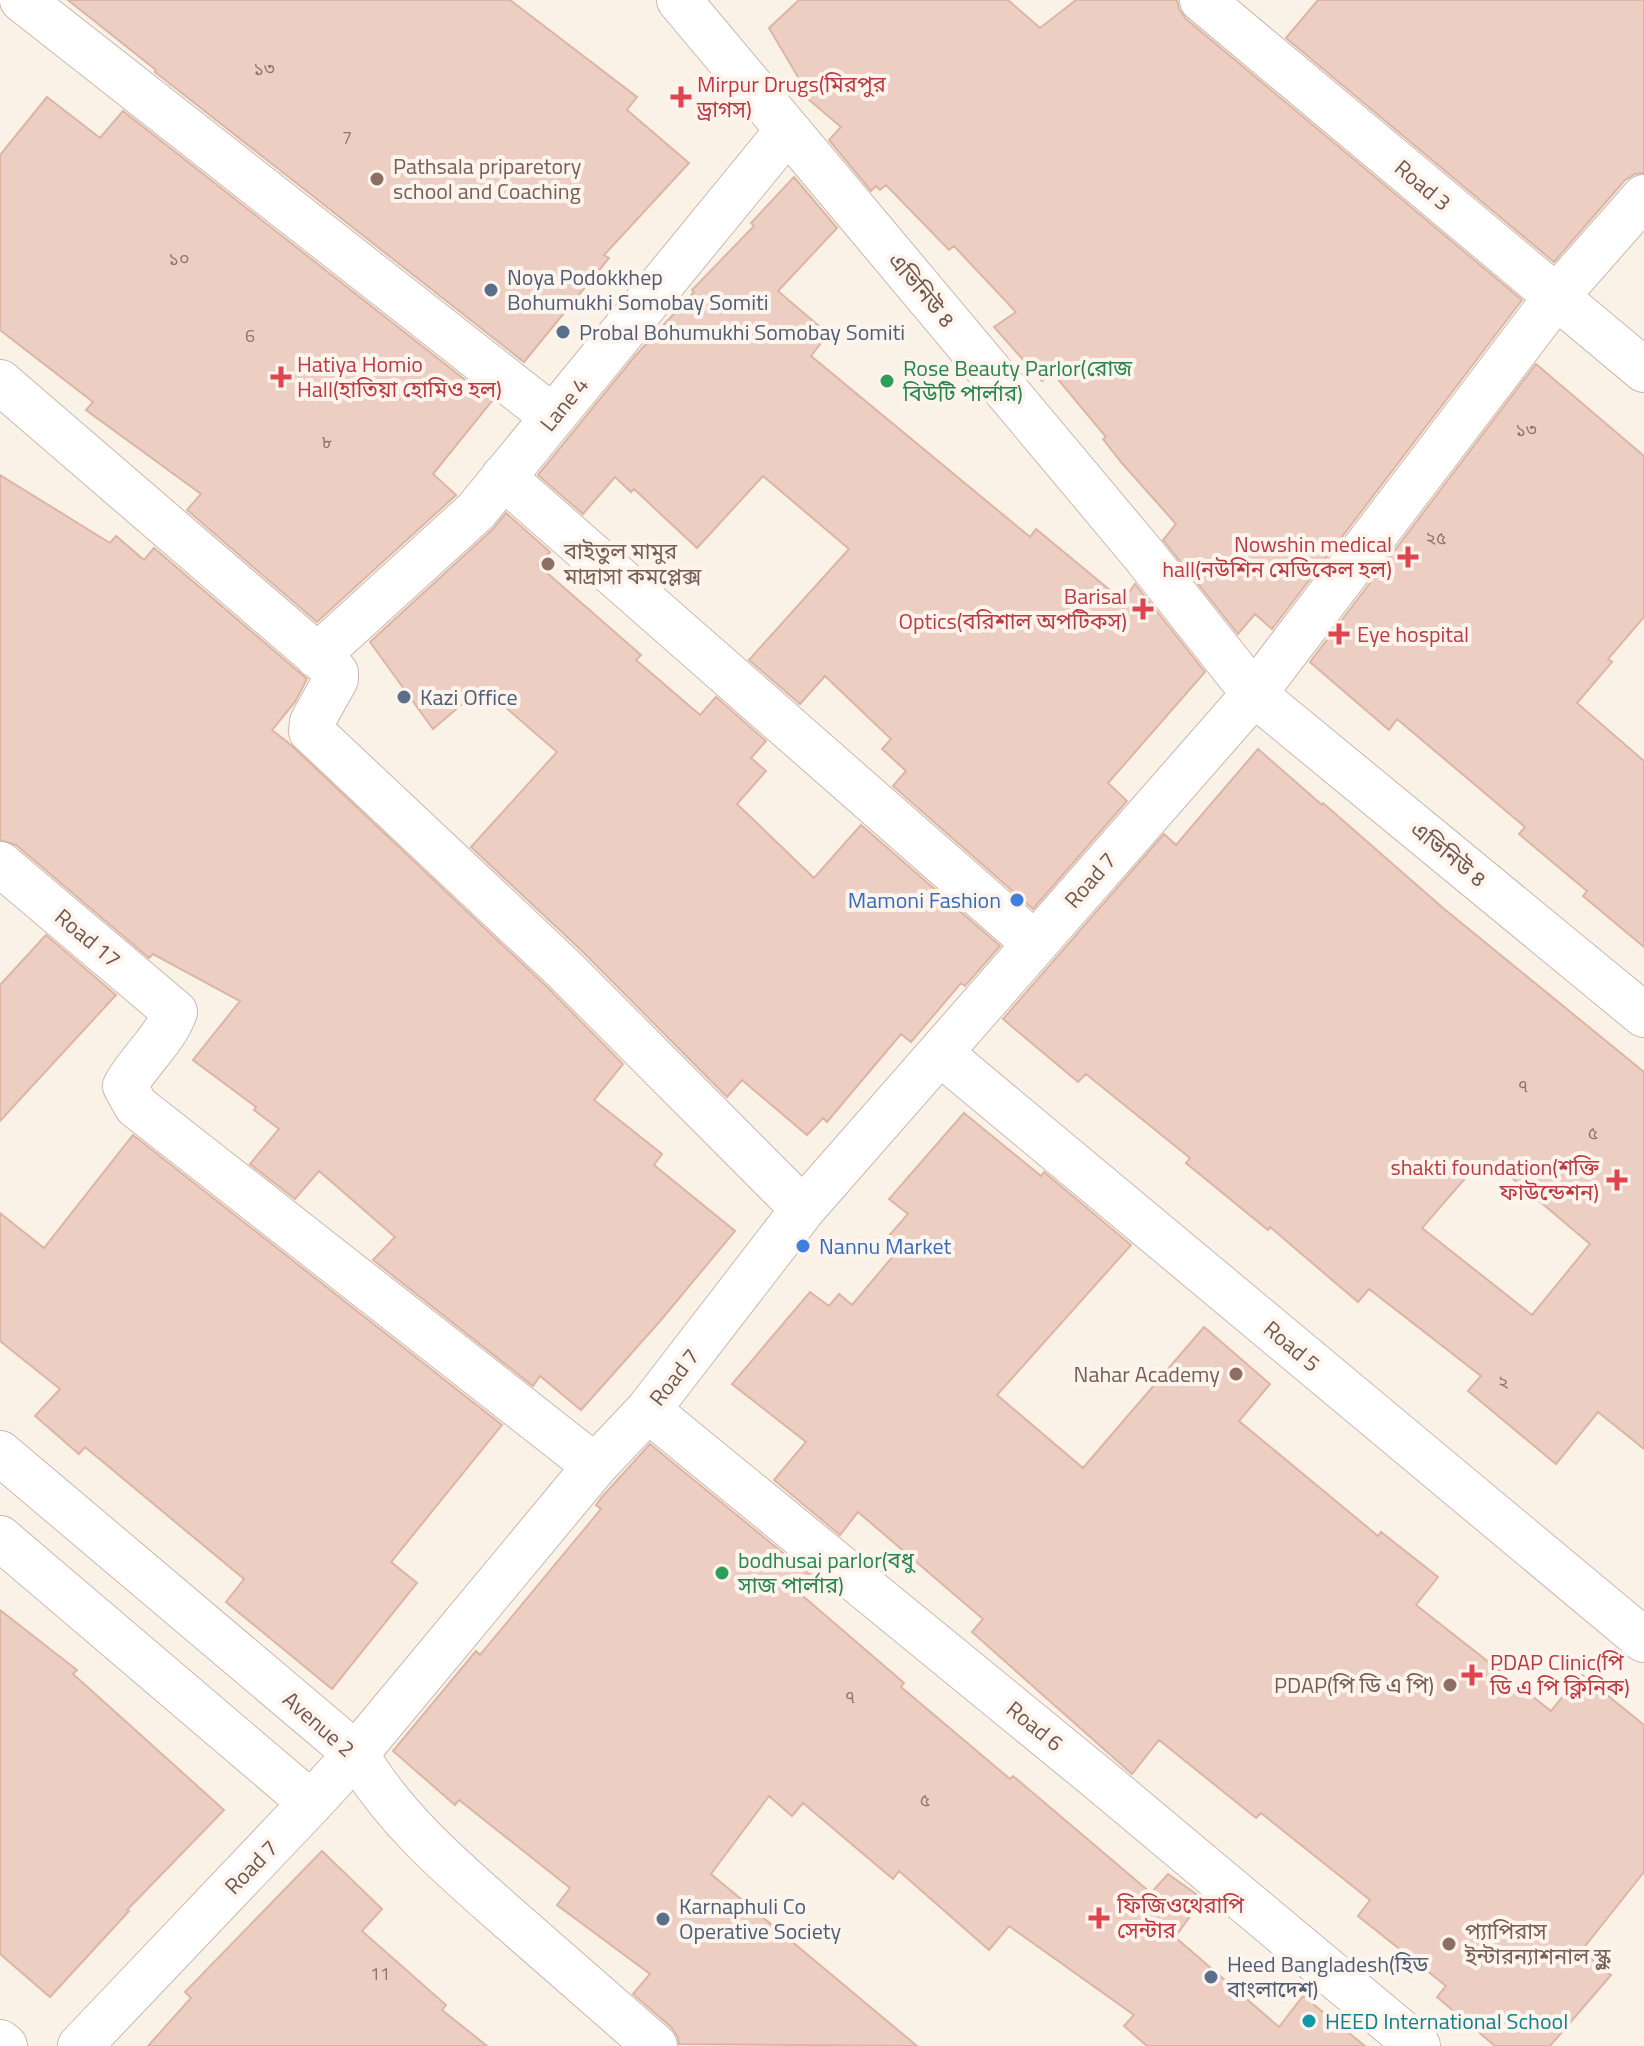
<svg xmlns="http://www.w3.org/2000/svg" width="1644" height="2046" font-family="'Titillium Web','Noto Sans Bengali',sans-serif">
<rect width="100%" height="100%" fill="#faf1e7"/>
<path fill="#eccfc2" stroke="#ddb5a4" stroke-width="2" fill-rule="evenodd" d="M68,0H510L637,97L627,110L689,163L604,255L609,258L524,362L155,72L156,70Z
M799,0H1008L1040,28L1076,0H1177L1179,9L1186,19L1522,300L1272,629L1255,614L1238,634L1163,540L1176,524L1121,462L1103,439L1106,437L1052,372L1042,381L994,327L1016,312L954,246L949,250L886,185L880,190L876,186L871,191L829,140L841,127L795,88L801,82L769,28Z
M1318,0H1644V173L1635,174L1625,180L1554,262L1286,38Z
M47,97L100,138L123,111L492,401L433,474L456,495L317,622L187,510L201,494L86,410L93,402L0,330V155Z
M794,177L837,228L778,291L828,334L811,356L1030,537L1036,529L1123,601L1135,584L1205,672L1108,783L1127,801L1033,909L893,786L906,771L882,749L891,739L825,676L800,704L749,660L849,549L763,476L697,548L634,489L631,492L615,477L583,514L538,475L635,356L694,292L692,290L754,226L751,223Z
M1536,364L1644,456V617L1608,659L1612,662L1577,703L1644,761V947L1583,896L1587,891L1519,834L1525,827L1397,719L1389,730L1310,662Z
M0,475L110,543L116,536L144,560L154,548L307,679L295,702L272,730L291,745L547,987L623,1064L594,1100L662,1154L654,1165L735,1231L661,1320L581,1410L540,1376L533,1386L373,1260L395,1237L319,1171L295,1199L250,1164L279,1129L254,1110L256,1107L193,1060L240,1001L153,954L149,958L16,845L0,840Z
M506,513L550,552L538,565L641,655L636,660L700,715L716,697L766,741L751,758L766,771L737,804L814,878L861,825L1000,946L965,986L961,983L911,1042L901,1034L827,1122L823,1118L807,1135L742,1080L727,1097L582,951L471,847L557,752L482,687L433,729L370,642L493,529Z
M1258,749L1322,805L1323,803L1443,908L1644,1072V1449L1598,1412L1556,1464L1468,1391L1481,1376L1369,1289L1358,1302L1270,1227L1268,1230L1186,1163L1190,1158L1086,1074L1078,1082L1003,1019L1164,834L1176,845ZM1480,1161L1487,1167L1492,1161L1590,1244L1532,1315L1422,1228Z
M46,935L116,995L0,1121V985Z
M964,1113L1041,1176L1044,1172L1131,1245L997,1395L1083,1468L1204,1327L1270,1384L1239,1421L1378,1536L1381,1532L1438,1577L1416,1605L1551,1711L1581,1674L1644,1725V1872L1582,1950L1611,1975L1550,2046H1495L1437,1997L1446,1986L1358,1916L1370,1900L1261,1813L1256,1818L1159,1740L1132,1774L972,1632L983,1619L858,1512L840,1535L774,1480L806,1442L732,1384L810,1292L829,1306L839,1294L852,1305L894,1255L882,1244L908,1214L889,1199Z
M133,1135L502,1425L391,1562L417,1583L332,1689L226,1602L244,1579L85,1447L79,1454L35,1416L60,1389L0,1341V1213L44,1248Z
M650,1444L810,1575L797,1591L904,1683L901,1687L1010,1779L1013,1776L1151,1893L1168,1874L1203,1899L1175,1937L1279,2027L1303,1996L1365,2046H1147L1124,2026L1134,2015L1009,1926L989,1950L899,1871L893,1879L803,1803L792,1816L769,1796L711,1874L917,2046L679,2044L678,2037L671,2027L633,1994L650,1974L557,1905L570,1888L459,1800L455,1805L393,1751L476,1651L480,1655L601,1509L596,1505L602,1497Z
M0,1610L77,1670L73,1674L224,1810L127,1910L129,1911L50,1997L0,1954Z
M322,1851L382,1909L362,1931L446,2005L442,2010L487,2046H148L191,1998L185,1992Z"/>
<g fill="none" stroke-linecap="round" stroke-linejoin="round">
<defs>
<path id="minor" d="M22,0L553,417
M679,0L1143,554L1254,694L1644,1015
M1202,0L1644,370
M0,382L331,667L336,673V679L312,722L311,731L564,969L803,1209
M503,477L1035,944
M317,656L476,511L788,130
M0,864L175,1012C165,1039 139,1061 125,1086L136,1106L595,1466
M940,1053L1644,1640
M648,1410L1094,1775L1418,2046
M0,1453L356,1754C395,1820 453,1869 511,1920C559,1962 607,2004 655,2046
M0,1538L311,1803
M0,2042L5,2046
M80,2046L311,1803L356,1754L595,1466L648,1410L803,1209L1254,694L1556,297L1644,197"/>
</defs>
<use href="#minor" stroke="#cbb8ae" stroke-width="46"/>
<use href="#minor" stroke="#fff" stroke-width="44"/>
</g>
<g fill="#e0444e" stroke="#fdf5ed" stroke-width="3">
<path d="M677 85h8v8h8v8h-8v8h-8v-8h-8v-8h8z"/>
<path d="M277 365h8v8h8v8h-8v8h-8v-8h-8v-8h8z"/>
<path d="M1404 545h8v8h8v8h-8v8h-8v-8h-8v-8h8z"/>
<path d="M1139 597h8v8h8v8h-8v8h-8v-8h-8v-8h8z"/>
<path d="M1335 622h8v8h8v8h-8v8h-8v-8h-8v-8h8z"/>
<path d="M1613 1168h8v8h8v8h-8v8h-8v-8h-8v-8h8z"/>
<path d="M1468 1663h8v8h8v8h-8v8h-8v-8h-8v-8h8z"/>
<path d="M1095 1906h8v8h8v8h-8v8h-8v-8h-8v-8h8z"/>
</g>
<g fill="#8d6e63" stroke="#fdf5ed" stroke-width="3">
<circle cx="377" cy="179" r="8"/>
<circle cx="548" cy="564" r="8"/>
<circle cx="1236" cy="1374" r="8"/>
<circle cx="1450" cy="1685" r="8"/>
<circle cx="1449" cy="1944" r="8"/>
</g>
<g fill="#5c6f8a" stroke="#fdf5ed" stroke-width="3">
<circle cx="491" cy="290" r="8"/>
<circle cx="563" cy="332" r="8"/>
<circle cx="404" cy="697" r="8"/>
<circle cx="663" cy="1919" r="8"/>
<circle cx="1211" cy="1977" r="8"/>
</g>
<g fill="#2e9e5b" stroke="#fdf5ed" stroke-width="3">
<circle cx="887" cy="381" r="8"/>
<circle cx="722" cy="1573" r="8"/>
</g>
<g fill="#3f7fe0" stroke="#fdf5ed" stroke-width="3">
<circle cx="1017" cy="900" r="8"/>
<circle cx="803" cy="1246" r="8"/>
</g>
<circle fill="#0f9aa8" stroke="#fdf5ed" stroke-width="3" cx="1309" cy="2021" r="8"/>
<g text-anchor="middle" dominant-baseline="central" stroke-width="8" stroke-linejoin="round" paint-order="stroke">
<g font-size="18" fill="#90756b">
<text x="264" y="68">১৩</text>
<text x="347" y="137">7</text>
<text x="179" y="258">১০</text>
<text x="250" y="335">6</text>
<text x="1526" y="429">১৩</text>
<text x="327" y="441">৮</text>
<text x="1436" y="537">২৫</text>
<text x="1523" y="1085">৭</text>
<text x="1593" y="1132">৫</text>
<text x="1503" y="1381">২</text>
<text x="850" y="1696">৭</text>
<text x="925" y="1799">৫</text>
<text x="380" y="1973">11</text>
</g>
<g font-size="22" fill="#be3a42" stroke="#fdf5ed" text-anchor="start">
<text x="697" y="84">Mirpur Drugs(মিরপুর<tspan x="697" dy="25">ড্রাগস)</tspan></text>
<text x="297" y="364">Hatiya Homio<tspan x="297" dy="25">Hall(হাতিয়া হোমিও হল)</tspan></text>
<text x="1392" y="544" text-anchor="end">Nowshin medical<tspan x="1392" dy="25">hall(নউশিন মেডিকেল হল)</tspan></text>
<text x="1127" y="596" text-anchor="end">Barisal<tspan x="1127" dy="25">Optics(বরিশাল অপটিকস)</tspan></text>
<text x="1357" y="634">Eye hospital</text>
<text x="1599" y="1167" text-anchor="end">shakti foundation(শক্তি<tspan x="1599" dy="25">ফাউন্ডেশন)</tspan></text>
<text x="1490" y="1662">PDAP Clinic(পি<tspan x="1490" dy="25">ডি এ পি ক্লিনিক)</tspan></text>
<text x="1117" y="1905">ফিজিওথেরাপি<tspan x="1117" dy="25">সেন্টার</tspan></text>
</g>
<g font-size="22" fill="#785e54" stroke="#fdf5ed" text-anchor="start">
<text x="393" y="166">Pathsala priparetory<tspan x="393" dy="25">school and Coaching</tspan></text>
<text x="564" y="551">বাইতুল মামুর<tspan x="564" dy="25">মাদ্রাসা কমপ্লেক্স</tspan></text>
<text x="1220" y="1374" text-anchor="end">Nahar Academy</text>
<text x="1434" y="1685" text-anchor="end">PDAP(পি ডি এ পি)</text>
<text x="1465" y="1931">প্যাপিরাস<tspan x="1465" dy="25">ইন্টারন্যাশনাল স্কুল</tspan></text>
</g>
<g font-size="22" fill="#71574e" stroke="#fdf5ed">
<text transform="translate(1423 185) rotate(40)">Road 3</text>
<text transform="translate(922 290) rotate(50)">এভিনিউ ৪</text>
<text transform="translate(564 404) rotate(-51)">Lane 4</text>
<text transform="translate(1449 854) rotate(39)">এভিনিউ ৪</text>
<text transform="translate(1090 880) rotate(-49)">Road 7</text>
<text transform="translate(88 938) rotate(40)">Road 17</text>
<text transform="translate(1292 1346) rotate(40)">Road 5</text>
<text transform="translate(674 1377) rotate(-52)">Road 7</text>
<text transform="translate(319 1724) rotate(41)">Avenue 2</text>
<text transform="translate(1035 1726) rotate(39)">Road 6</text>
<text transform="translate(251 1867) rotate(-46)">Road 7</text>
</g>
<g font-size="22" fill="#4e5e75" stroke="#fdf5ed" text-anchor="start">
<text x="507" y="277">Noya Podokkhep<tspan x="507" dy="25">Bohumukhi Somobay Somiti</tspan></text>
<text x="579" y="332">Probal Bohumukhi Somobay Somiti</text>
<text x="420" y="697">Kazi Office</text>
<text x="679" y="1906">Karnaphuli Co<tspan x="679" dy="25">Operative Society</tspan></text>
<text x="1227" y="1964">Heed Bangladesh(হিড<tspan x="1227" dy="25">বাংলাদেশ)</tspan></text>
</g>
<g font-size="22" fill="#27864d" stroke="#fdf5ed" text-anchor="start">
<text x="903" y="368">Rose Beauty Parlor(রোজ<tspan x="903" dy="25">বিউটি পার্লার)</tspan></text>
<text x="738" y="1560">bodhusaj parlor(বধু<tspan x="738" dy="25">সাজ পার্লার)</tspan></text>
</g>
<g font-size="22" fill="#366cbe" stroke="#fdf5ed" text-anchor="end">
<text x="1001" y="900">Mamoni Fashion</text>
<text x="819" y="1246" text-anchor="start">Nannu Market</text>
</g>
<g font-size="22" fill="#0d838f" stroke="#fdf5ed" text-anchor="start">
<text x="1325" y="2021">HEED International School</text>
</g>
</g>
</svg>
